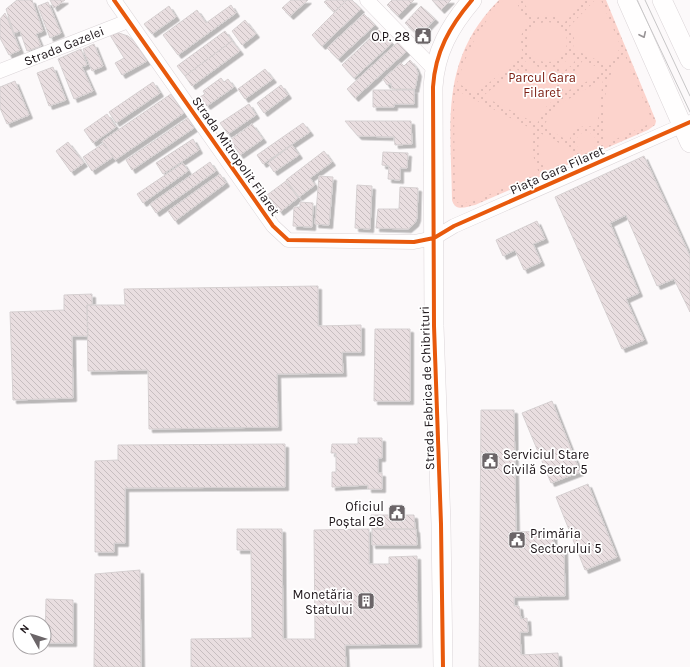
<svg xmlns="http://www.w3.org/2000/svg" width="690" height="667" font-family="Karla,sans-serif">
<defs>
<pattern id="grass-dots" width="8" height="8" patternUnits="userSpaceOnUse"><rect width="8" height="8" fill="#fcd3cc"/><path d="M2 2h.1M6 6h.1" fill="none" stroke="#d8b4af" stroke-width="1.8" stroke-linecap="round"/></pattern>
<pattern id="building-back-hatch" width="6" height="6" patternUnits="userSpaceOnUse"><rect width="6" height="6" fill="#e9dee0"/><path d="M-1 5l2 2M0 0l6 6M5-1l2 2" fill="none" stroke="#c7bec0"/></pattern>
<filter id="shadow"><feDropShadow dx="3.5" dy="3.5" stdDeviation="0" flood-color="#0004"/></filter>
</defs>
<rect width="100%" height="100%" fill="#fcf9fa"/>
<path fill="url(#grass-dots)" d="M499,0H606L656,121L655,125L648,130L475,205C466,207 455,212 452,200C451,123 439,60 499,0Z"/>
<path fill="#fcd3cc" d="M504,0H515L528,23C520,33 518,43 524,55L476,93L457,83C468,49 479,26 504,0Z
M522,0H586L565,22C556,14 544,13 534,19Z
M595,0H601L621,47L608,65L573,49L574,38L569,27Z
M527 42a20 20 0 1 1 40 0a20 20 0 1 1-40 0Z
M624,53L651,118V123L603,145C603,115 602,76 624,53Z
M571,55L577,58L572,65L560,74L558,66L564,63Z
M527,60L540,68H552L554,75C542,78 531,72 522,65Z
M583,60L603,70L588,81L565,92L562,80L577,69Z
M516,69L535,80L555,82L559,95L545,108L537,124L483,96Z
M603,79L597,128C583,123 574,127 569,141L543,127L555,107Z
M456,90L534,130C530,145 533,159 539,173L474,201L461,204L457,202L455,198L454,102Z
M576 142a10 10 0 1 1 20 0a10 10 0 1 1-20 0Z
M540,133L563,145L577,157L545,171C540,158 536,146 540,133Z"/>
<path fill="url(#building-back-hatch)" stroke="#d6d0d1" filter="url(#shadow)" d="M17,0H32L43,31L36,34L41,46L27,51L20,31L14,33L6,9Z
M50,0H65L54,8Z
M291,0H308L290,16L282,8Z
M327,0H347L334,12L324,2Z
M347,0H352L361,9L322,46L312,35Z
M392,0H414L398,16L387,5Z
M432,0H451L441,10Z
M48,2L61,33L50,38L38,6Z
M231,5L236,13L178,55L163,35L197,10L206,23Z
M169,6L176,17L152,34L144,24Z
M421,6L435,19L419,36L405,23Z
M5,13L20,50L9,55L0,38V19Z
M364,14L375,25L338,59L327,48Z
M245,20L256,34L242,45L232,31Z
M379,30L392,43L354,78L342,65Z
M225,31L232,41L185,76L177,66Z
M119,33L128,36L135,42L147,61L122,75L115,63L124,58L110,35Z
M232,41L240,51L192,86L185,76Z
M399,41L408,50L355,98L347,89Z
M94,44L103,66L92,71L83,49Z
M81,49L87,65L82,67L93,91L74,99L58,59Z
M410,60L415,66L418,73L415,89H392L391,83L387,85L383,79L401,63L404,66Z
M53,67L66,100L49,106L37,73Z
M265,69L273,79L245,99L238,89Z
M221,78L224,82L228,79L234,87L207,106L200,97L205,94L203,91Z
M15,81L29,115L7,124L0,108V87Z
M153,82L160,93L116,123L109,112Z
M281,85L288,95L264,113L257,103Z
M373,90H414V104H394V107H373Z
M171,94L184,113L115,160L102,141Z
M249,104L256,115L228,134L220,123Z
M107,114L116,127L93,143L84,130Z
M188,118L194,128L132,170L126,160Z
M345,121H411L412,144L395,145L394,137L358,136Z
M303,123L310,132L263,164L257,155Z
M252,124L263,139L240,155L230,140Z
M193,139L199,150L163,174L156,163Z
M68,142L84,163L71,172L56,151Z
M104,143L113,157L92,171L83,157Z
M292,145L299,155L274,172L268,163Z
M324,151L332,162L310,178L315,185L299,197L286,180Z
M383,152L408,153L407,168H400V180L388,179L389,166L382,165Z
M644,156L690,256V312L674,279L657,286L626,215L610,223L639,293L626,299L644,340L622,349L555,197Z
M210,162L216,171L156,213L150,204Z
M183,163L188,171L143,203L137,194Z
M220,174L226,183L175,221L168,211Z
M319,176L333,177L329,225L315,224Z
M286,181L298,198L280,212L267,195Z
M357,185L372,186L370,229L355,228Z
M400,187L418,188L417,218L415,223L408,229L376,228L378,209H399Z
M300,202L313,203L312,227L293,226L294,207H300Z
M537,221L545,239L533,244L541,262L524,270L515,250L503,256L496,240Z
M318,286V326L361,325V352H342L343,373L277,374L278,427L149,429L148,370L88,371L87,305H125L124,289Z
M92,294V305H87L88,336H72L73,398L13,400L10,312L64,310V295Z
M375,329H410V401H374Z
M552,401L580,472L551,483L522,413Z
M481,410H514L516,532L553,531L554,550L564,549L565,596L514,597V606H519L521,619L527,618L528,632H520L521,655L558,653L559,667H479Z
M358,438H382V458H378V473H382V489H368V485L332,487V472H336V453H331L332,444H358Z
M285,444V487L125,488V543H114V552H95V461L118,460V445Z
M588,484L617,557L585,570L556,497Z
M371,515H414L415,529H372Z
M237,529H282L283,639H315L314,530L369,529V564H389V557L417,556L418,644L345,645L346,667H191V639L252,638L251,550H237Z
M372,529H416L417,545H372Z
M140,570L141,667H94L95,574Z
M46,599L73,600V643H45Z"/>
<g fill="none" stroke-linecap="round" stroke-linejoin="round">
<defs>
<path id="street" d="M114,0L273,226L288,240L414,242L434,238L454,226L690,122
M367,0L434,69
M0,71L128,21"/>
<path id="secondary" d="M627,0L690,143
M662,0L690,60
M443,667L441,524L434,326L433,87C435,52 450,26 472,0"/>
</defs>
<use href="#street" stroke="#dbd5d8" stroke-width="15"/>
<use href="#secondary" stroke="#dbd5d8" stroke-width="20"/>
<use href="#street" stroke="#fffefe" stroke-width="14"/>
<use href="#secondary" stroke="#fffefe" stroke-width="19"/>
<path stroke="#c7c6c7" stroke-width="1" d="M637,0L690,112
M645,0L690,96"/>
<defs>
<path id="cycleway" d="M114,0L273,226L288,240L414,242L434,238L454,226L690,122
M443,667L441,524L434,326L433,87C435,52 450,26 472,0"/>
</defs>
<use href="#cycleway" stroke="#fff" stroke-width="6"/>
<use href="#cycleway" stroke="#e8590c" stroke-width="4"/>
</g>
<defs><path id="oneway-chevron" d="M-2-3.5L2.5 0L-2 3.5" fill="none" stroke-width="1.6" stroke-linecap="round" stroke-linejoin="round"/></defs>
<use stroke="#999597" href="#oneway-chevron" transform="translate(643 35) rotate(65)"/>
<defs>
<symbol id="civic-square" viewBox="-11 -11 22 22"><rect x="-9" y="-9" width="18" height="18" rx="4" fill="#6b6568" stroke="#fff"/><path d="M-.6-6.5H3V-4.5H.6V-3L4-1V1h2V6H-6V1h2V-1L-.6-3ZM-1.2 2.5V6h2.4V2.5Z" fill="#fff"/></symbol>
<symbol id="building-square" viewBox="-11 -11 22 22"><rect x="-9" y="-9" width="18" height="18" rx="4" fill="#6b6568" stroke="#fff"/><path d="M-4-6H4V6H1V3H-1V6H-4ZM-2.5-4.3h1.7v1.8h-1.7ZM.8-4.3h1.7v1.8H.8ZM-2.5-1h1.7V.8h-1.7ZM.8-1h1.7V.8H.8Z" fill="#fff"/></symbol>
</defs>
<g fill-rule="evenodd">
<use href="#civic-square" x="413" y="26" width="20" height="20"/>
<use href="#civic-square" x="480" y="451" width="20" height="20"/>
<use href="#civic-square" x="387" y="503" width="20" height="20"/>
<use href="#civic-square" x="507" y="530" width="20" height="20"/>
<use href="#building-square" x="356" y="591" width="20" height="20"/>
</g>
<g text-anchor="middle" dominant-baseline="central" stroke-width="3.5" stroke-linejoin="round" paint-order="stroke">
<g font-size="13" fill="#1d1519" stroke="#fff" text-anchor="end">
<text x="410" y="36">O.P. 28</text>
<text x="503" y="454" text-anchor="start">Serviciul Stare<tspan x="503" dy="15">Civilă Sector 5</tspan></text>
<text x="384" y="506">Oficiul<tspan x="384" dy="15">Poștal 28</tspan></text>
<text x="530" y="533" text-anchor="start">Primăria<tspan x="530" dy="15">Sectorului 5</tspan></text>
<text x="353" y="594">Monetăria<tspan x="353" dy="15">Statului</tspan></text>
</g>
<g font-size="13" fill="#1d1519" stroke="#fff">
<text transform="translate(64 46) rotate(-22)">Strada Gazelei</text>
<text transform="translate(236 156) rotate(55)">Strada Mitropolit Filaret</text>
<text transform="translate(557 170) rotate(-24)">Piața Gara Filaret</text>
<text transform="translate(427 388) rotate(-92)">Strada Fabrica de Chibrituri</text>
</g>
<g font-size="13" fill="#7d2115" stroke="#fff">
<text x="542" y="77">Parcul Gara<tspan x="542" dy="15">Filaret</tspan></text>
</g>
</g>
<g transform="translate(32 635) rotate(309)"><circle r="19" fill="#ffffff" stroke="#a5a1a3"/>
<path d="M0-3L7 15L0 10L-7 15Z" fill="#6b6568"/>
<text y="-6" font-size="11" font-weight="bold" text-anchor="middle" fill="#1d1519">N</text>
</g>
</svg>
